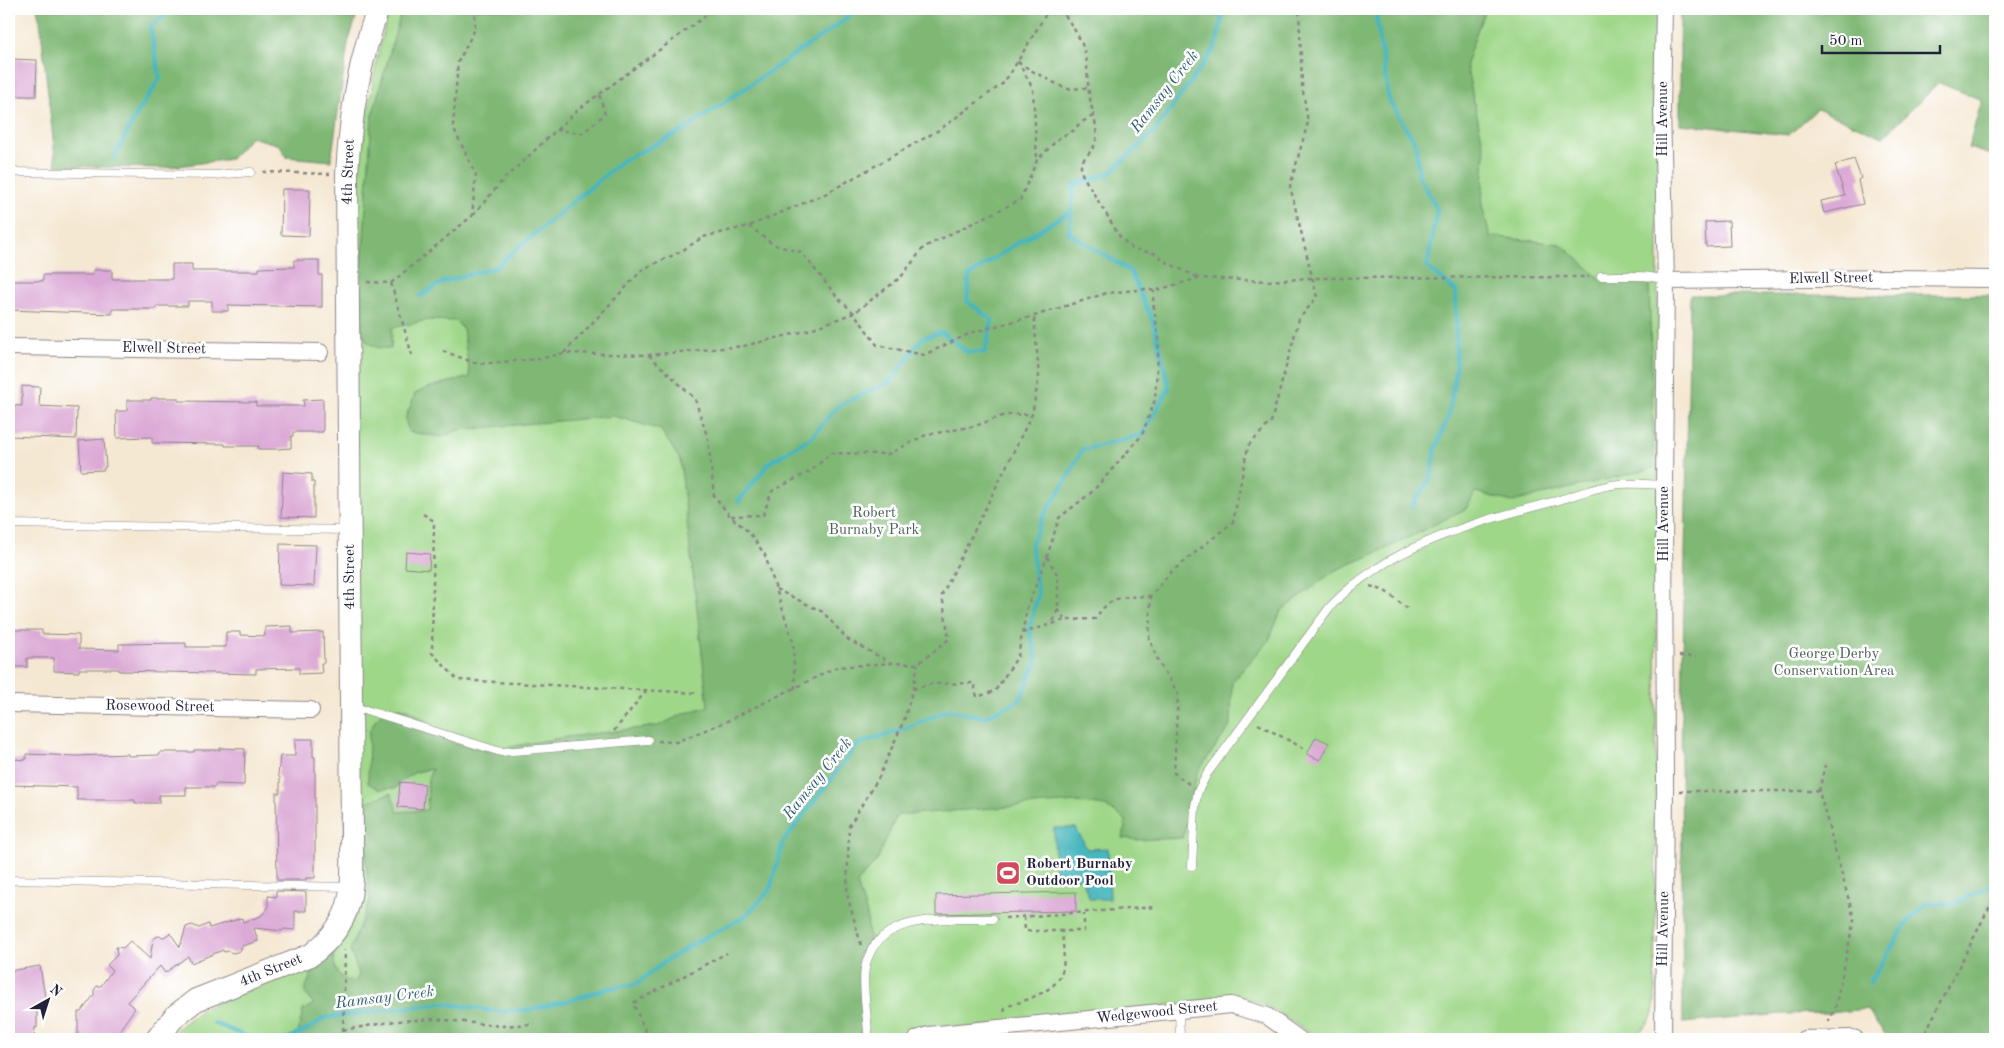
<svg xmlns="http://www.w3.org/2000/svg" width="2004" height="1048" font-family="'Old Standard TT',serif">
<rect width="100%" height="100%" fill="#fff"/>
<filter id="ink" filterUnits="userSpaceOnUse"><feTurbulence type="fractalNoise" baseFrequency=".02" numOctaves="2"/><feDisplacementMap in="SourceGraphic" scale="10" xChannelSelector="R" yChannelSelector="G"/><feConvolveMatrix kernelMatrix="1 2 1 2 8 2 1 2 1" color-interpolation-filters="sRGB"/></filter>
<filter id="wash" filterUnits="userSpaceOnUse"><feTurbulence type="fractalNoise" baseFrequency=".0096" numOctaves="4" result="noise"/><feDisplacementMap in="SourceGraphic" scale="20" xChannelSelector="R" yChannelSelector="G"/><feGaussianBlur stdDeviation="1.12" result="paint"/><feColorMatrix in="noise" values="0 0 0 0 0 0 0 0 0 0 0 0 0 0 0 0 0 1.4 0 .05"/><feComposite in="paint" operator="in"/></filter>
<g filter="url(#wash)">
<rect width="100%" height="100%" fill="#f5e8d3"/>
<path fill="#9fd789" stroke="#607c62" d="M389,9H1659L1655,1002C1652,1034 1630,1038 1603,1039H1323C1294,1027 1271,1002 1239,997L870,1039H168L180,1026L202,1009L309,967L343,937L357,179L377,58Z"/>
<path fill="#7fb875" stroke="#506d58" d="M37,9H359L348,43L331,161L286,157L280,145L251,137L231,159L163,168L56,166L40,21Z
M402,9H1486L1478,28L1466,64L1485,153L1482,206L1490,236L1561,244L1600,279L1649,280L1654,468L1512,502L1475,492L1467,508L1392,546L1334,571L1281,611L1269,640L1232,682L1231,725L1197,773L1183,838L1136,840L1123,838L1126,820L1105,806L1076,802L897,815L877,860L857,883L867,915L869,937L861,969V1039H285L298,1033L303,1010L314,1004L304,992L313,970L321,956L333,952C335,971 335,976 354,983L359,975L350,950L370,900L366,863L367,833L358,805L391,793L398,812L427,810L428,779L432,769C415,771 407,774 396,788L379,789L368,783L369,732L376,719L388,707L409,709L453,743L487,751L566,737L658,726L683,714L708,706L680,460L661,430L614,416L458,430L442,437L409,432L405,419L415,394L426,388L470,377L463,329L456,321L428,320L392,328L391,349L376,347L367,342L361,329L362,267L372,116Z
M1680,9H1995V156L1968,148L1982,100L1939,83L1883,137L1817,109L1789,135L1680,124Z
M1690,295H1995V1039H1886L1885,1034L1866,1009L1830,1013L1783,1014L1683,1023L1681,759Z"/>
<path fill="#47b6bd" stroke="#346c7c" d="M1054,828H1076L1087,849L1108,848L1110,899H1090L1081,878L1055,879Z"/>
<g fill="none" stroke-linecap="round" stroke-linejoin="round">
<path stroke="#47b6bd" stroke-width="4.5" d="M1375,9L1389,100L1416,144L1419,176L1437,209L1427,267L1456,291V368L1449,414L1436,448L1431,477L1412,506
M114,158L135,117L160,78L150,26L175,9
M420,296L443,282L494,268L622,161L684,130L842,22L856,9
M738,502L770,462L812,437L838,406L890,382L922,338L942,332L967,352H985L992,320L967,301L969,276L1011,247L1071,211
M1870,982L1908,921L1928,903L1954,904L1995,883
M214,1023L245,1036L261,1039
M286,1039L309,1029L324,1018L443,1003L500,1012L527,1010L563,1002L610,988L637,984L664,962L695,943L744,917L770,890L783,842L858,744L909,727L948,710L984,717L1019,701L1037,661L1029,629L1038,595L1031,545L1044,515L1063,486L1082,450L1142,435L1169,388L1154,324L1130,271L1069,233L1074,185L1110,173L1154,132L1215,48L1222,21L1219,9"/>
</g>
<g id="blocks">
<path fill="#dba9d6" d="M9,59L37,60L36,96H9Z
M1854,159L1861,178L1858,180L1863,204L1824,213L1821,201L1845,196L1835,165Z
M282,189H310L309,236L281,235Z
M1729,221L1730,246L1706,247L1705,222Z
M294,260H319V275H322V307L228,305V311H212V301H188V306H157L155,309H112V314L9,310V281H43V275H93V270H112V279H172V264H192V271H259V268L294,267Z
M22,386L40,387L39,406L77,408L76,439L9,436L10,405L22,406Z
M151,398H178V401L256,402V406H304L303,400L323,399V432H293V436H291V448L278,449H258L259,446H225V444L152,443V437L117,438L116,411H127V400H151Z
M104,439L106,467H104V470L81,471L79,441Z
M283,472L312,474V482H314V518L281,517Z
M280,544L316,545L314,586L279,585Z
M406,552L430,554L429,570L405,568Z
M292,626V633L323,632L324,663H321L322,673L299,674V668L256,669V674L119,671V669H79V672L54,671V658H27V667H10V630H42V634L79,635V649L119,650V644L186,643V647H226V632H240V635L265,636V627Z
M1316,737L1329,743L1320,760L1307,754Z
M295,739H313V757H315V878H306V880H277L276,793H280V778L278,775L280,756H295Z
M220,748L245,749L244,785L215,784V787H186V795H159V803H135V800H77V787L12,785L13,759L26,760V754L77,756L128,754V756L160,755V752H194V750H220Z
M400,782L425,784L423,809L398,807Z
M276,891L306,892V911H295V930L284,929L282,931L254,928L258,941L242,946L240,951L233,953L228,951L224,952L223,950L191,963L188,956L165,973L160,966L127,1002L135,1008L121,1028V1039H78V1012H81L94,995V990L97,986H101L112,970L107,965L117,955L116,947L123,948L130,941L150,959L153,939L158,936L164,937L170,933L180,947L186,927L192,925L199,928L208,924L209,928L242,918L243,922L261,916L268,908V896L276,897Z
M1076,892V911L936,914V895Z
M40,966L46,1003L37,1005V1028L35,1027L34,1039H9V971Z"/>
</g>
</g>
<g filter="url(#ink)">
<use href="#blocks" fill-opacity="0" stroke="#8c8587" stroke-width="1"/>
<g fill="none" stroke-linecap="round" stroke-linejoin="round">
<defs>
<path id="lane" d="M9,172L215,175L251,172
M1601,276C1621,277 1648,273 1666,281
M9,524L347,530
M352,711L366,710L501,752L648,740
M1192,866L1195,806L1198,791L1207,774L1329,608C1387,545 1476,522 1556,501C1576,495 1598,486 1619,484C1633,483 1649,484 1664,485
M9,880L349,887
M1179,1010L1180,1039
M870,1039L868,1033C867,1015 862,985 865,968C876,910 949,920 993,919"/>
<path id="street" d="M1666,281L1889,278L1995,279
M9,347L320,352
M9,704L311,710
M917,1039L928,1035L1231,1005L1267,1016L1299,1039
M1663,1039L1665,789L1664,485L1666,281L1662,108L1664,9
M1804,1039L1853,1038L1856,1039"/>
<path id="secondary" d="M157,1039L175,1016L196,1000L311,955C358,919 352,886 352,833L347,174C350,119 359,61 378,9"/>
</defs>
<use href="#lane" stroke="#8c8587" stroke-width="9"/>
<use href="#street" stroke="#8c8587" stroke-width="18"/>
<use href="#secondary" stroke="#8c8587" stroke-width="24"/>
<path stroke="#8c8587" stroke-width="2.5" stroke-dasharray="4 4" stroke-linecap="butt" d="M1060,9C1070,22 1082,39 1086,56C1088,70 1087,84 1090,98C1092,113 1098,125 1096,140C1093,157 1075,157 1083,176L1120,237L1133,249L1154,253L1166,262L1197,277
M1018,61L1033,89L1037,160
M1018,62L1034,72L1066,89L1088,88
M556,130L583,133L605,114L599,94
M263,172L330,174
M473,215L504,179L579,109L715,9
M749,226L774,245L801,252L838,298L854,313L901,277L924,247L1020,200L1037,160L1060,137L1073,131L1080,123L1093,116
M367,282L391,283L472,216L476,175L453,127L458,62L475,29V9
M391,283L412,355
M443,351L478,364L539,359L564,353L649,355L744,346L805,331L854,313L877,345L924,355L973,332L1034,316L1107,293L1147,289L1154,291L1199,278L1267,281L1313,278L1589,277
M564,353L643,269L680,252L703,237L749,226L825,194L939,130L1002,84L1010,74L1049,9
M649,355L695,399L708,439L714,496L730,516L749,532L765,555L793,642L795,689
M423,514L434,521L432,653L458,680L698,693
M731,516L763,515L772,491L811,471L831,453L888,454L926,435L975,426L1005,415L1032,414
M1047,557L1058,576V609L1052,625
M1370,586L1385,591L1408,609
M776,589L823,612L847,639L891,663
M1058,609L1065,620L1095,619C1112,593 1122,598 1151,596
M1022,633L1065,620
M1679,656L1696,657
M913,689L931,684L974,683L977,697L995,691L1018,656L1027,608L1047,557L1059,518L1093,491L1142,435L1155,400L1159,339L1153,302L1154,291
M1258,724L1305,749
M614,731L646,691
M658,741L676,742L725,722L837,667L892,663L918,664L949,639L942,595L1011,457L1032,414L1034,404L1039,376L1034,316
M1189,784L1174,773L1178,693L1159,663L1149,638L1151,596L1171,572L1233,522L1248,446L1271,422L1299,319L1317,297L1290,186L1308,122L1302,85L1299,9
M1679,791H1819L1854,919L1835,1009L1828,1022
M1819,791L1825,765
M1024,917L1025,931H1084V914
M1005,918L1156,907
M861,945L847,894L849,826L879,777L904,720L913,689L918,664
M1004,1011L1005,1008C1011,1004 1019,1003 1026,1000C1069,983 1065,971 1062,930
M343,1030L396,1021L436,1019L501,1026L534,1024
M343,1039L345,950
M649,1039L633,1003L727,953
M842,1039L857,1035
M1922,1039L1995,896"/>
<use href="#lane" stroke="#fff" stroke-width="8"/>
<use href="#street" stroke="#fff" stroke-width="16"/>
<use href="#secondary" stroke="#fff" stroke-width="22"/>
</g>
</g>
<defs>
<symbol id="stadium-square" viewBox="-11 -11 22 22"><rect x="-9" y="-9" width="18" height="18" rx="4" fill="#d1495b" stroke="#fff"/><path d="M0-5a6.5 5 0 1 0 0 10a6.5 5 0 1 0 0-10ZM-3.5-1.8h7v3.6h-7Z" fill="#fff"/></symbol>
</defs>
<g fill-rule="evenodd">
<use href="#stadium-square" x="994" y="859" width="28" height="28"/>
</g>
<g text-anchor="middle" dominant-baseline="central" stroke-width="5" stroke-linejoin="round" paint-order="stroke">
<g font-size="15" fill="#22223b" stroke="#fff">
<text transform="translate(1663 119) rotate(-90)">Hill Avenue</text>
<text transform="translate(349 172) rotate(-88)">4th Street</text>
<text transform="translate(1831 279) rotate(-1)">Elwell Street</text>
<text transform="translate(164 349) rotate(1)">Elwell Street</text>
<text transform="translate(1664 524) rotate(-90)">Hill Avenue</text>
<text transform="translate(350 577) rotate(-90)">4th Street</text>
<text transform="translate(160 707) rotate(1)">Rosewood Street</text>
<text transform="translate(1664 929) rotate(-89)">Hill Avenue</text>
<text transform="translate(271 971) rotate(-22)">4th Street</text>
<text transform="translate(1157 1013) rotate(-6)">Wedgewood Street</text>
</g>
<g font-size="15" fill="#4e6156" stroke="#fff">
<text x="874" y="513">Robert<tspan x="874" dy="17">Burnaby Park</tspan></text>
<text x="1834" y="654">George Derby<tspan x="1834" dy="17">Conservation Area</tspan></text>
</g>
<g font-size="15" font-weight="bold" fill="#22223b" stroke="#fff" text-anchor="start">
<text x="1026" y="864">Robert Burnaby<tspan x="1026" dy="17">Outdoor Pool</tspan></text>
</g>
<g font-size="16" font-style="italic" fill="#315d6f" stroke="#fff">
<text transform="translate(1165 92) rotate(-52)">Ramsay Creek</text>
<text transform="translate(818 779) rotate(-51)">Ramsay Creek</text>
<text transform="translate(385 998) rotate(-7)">Ramsay Creek</text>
</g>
</g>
<rect width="2004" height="1048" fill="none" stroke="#fff" stroke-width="30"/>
<g transform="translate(48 1000) rotate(39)" stroke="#ffffff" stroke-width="4" paint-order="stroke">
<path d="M0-4L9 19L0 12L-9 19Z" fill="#22223b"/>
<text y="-8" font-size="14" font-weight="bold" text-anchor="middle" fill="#22223b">N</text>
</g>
<path d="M1822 45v8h118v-8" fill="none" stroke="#22223b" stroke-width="2.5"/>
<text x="1829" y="45" font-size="15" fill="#22223b" stroke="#ffffff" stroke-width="4" paint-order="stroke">50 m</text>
</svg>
